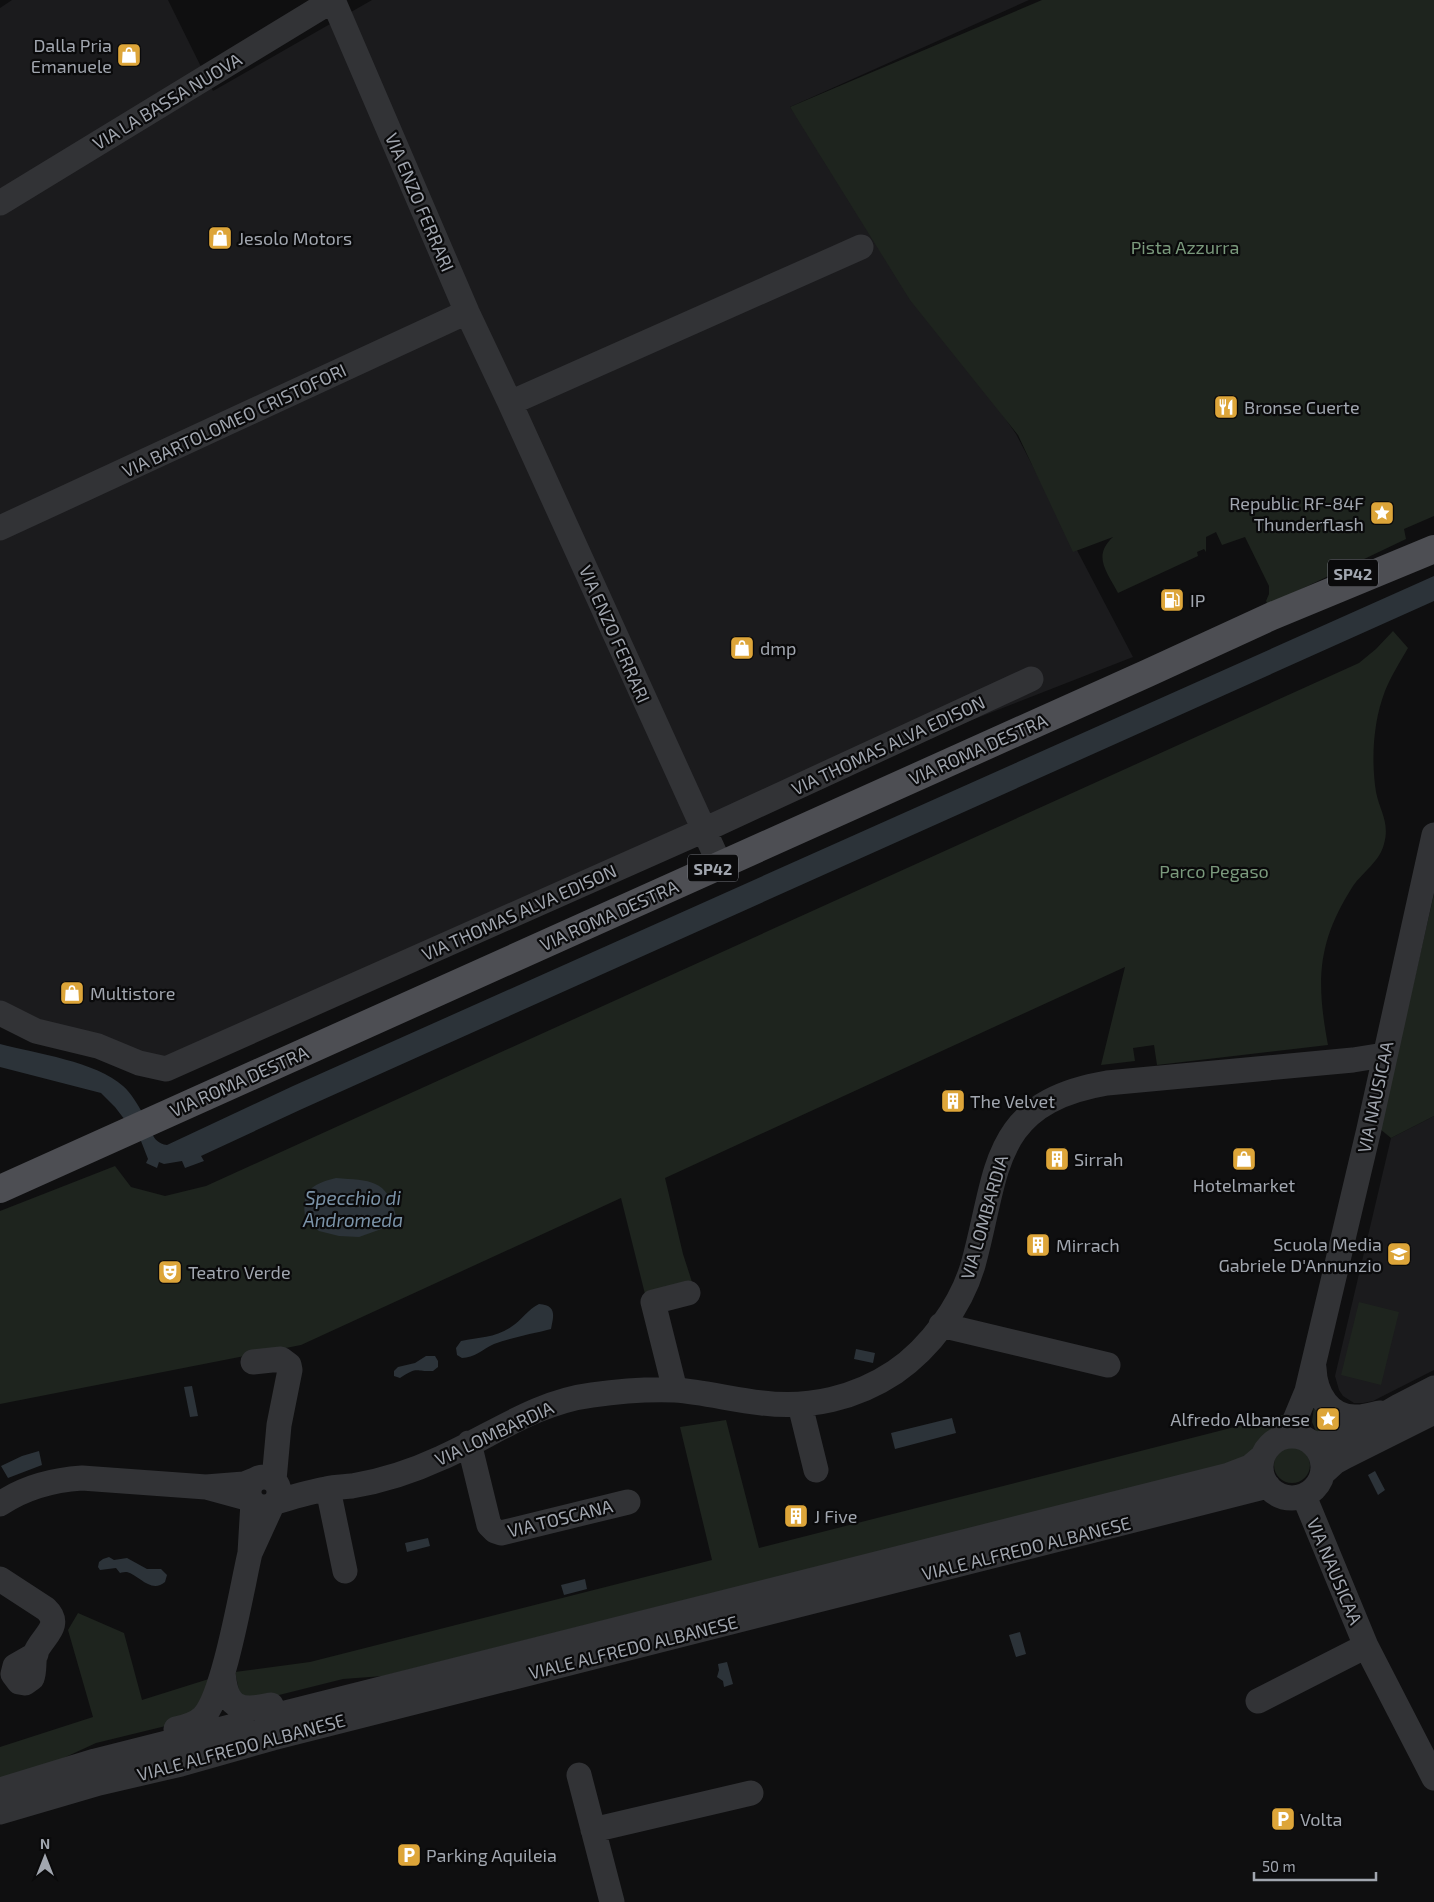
<svg xmlns="http://www.w3.org/2000/svg" width="1434" height="1902" font-family="'Exo 2',sans-serif">
<rect width="100%" height="100%" fill="#0f0f10"/>
<path fill="#1b1b1d" d="M12,0H168L213,91L372,0H1029L790,107L1016,434L1133,657L579,874L162,1065L0,1024V8Z
M1434,1116V1370L1373,1401L1363,1403H1354L1343,1396L1339,1390L1335,1376L1391,1138Z"/>
<path fill="#1e241e" d="M1042,0H1434V516L1404,529L1406,539L1268,605L1266,601L1269,594V586L1245,537L1222,545L1216,532L1206,537V552L1204,549L1197,552L1198,556L1118,593C1107,572 1092,556 1113,537L1073,552L1018,435L910,300L790,107Z
M1393,631L1408,648C1400,662 1391,676 1385,691C1373,722 1371,760 1376,792C1380,812 1390,822 1384,844C1380,861 1363,872 1353,886C1317,942 1316,981 1328,1045L1157,1065L1154,1045L1133,1048L1135,1061L1101,1065L1125,967L665,1178L683,1254L692,1282L645,1294L621,1198L301,1345L0,1404V1211L115,1166L131,1187L165,1196L206,1186L1359,663L1376,649Z
M1434,894V1116L1391,1138L1380,1129Z
M1359,1302L1399,1312L1381,1385L1341,1375Z
M1314,1407L1346,1423L1317,1434L1312,1422Z
M1282,1415L1291,1418L1264,1436L1254,1450L1239,1461L383,1676L343,1679L259,1700L241,1699L235,1672L310,1662L712,1560L680,1427L726,1420L759,1548Z
M1274 1465a18 18 0 1 1 36 0a18 18 0 1 1-36 0Z
M78,1613L124,1633L142,1700L212,1678L208,1697L178,1723L96,1743L57,1761L0,1781V1747L93,1717L68,1630Z"/>
<path fill="#2c3339" d="M1434,576V601L302,1109L201,1156L204,1161L185,1168L182,1161L164,1164L159,1162L157,1168L146,1163L148,1159L141,1141L115,1107L101,1093L0,1067V1044C35,1053 97,1062 123,1086C131,1093 138,1105 143,1114C151,1125 150,1143 167,1145L293,1086Z
M336,1178C370,1181 387,1178 396,1216L387,1227L359,1237L339,1236L319,1231L306,1221C300,1193 310,1184 336,1178Z
M539,1304C558,1305 553,1318 551,1329C532,1334 513,1337 494,1344C483,1349 474,1358 462,1358L457,1355L456,1348L461,1341C479,1337 495,1338 511,1327C522,1320 528,1309 539,1304Z
M856,1349L875,1353L873,1363L854,1359Z
M426,1356H435L438,1361V1367L433,1371C413,1372 419,1366 400,1378L394,1376V1371L398,1367L415,1363Z
M192,1386L198,1416L190,1417L184,1387Z
M952,1418L956,1433L895,1449L891,1433Z
M39,1451L42,1465L8,1478L1,1466L22,1456Z
M1375,1471L1385,1490L1378,1495L1368,1475Z
M428,1538L430,1546L407,1552L405,1543Z
M109,1557L114,1560L127,1558L147,1569H161L167,1575L165,1582C151,1594 139,1575 127,1572C125,1572 122,1572 120,1573L116,1568L100,1570L98,1567L99,1562L103,1559Z
M585,1579L587,1589L564,1595L561,1585Z
M1020,1632L1026,1654L1016,1657L1009,1635Z
M727,1662L733,1684L724,1687L723,1681L717,1677L719,1670L718,1664Z"/>
<g fill="none" stroke-linecap="round" stroke-linejoin="round">
<path stroke="#323336" stroke-width="25" d="M333,0L467,312L510,403L720,865
M0,203L333,0
M510,403L861,247
M0,528L467,312
M0,1013L36,1031L98,1046L139,1063L166,1069L704,830L1031,679
M941,1325L1108,1365
M253,1362L281,1359L289,1365L290,1370L279,1425L274,1480
M1314,1368C1315,1393 1329,1419 1358,1417C1365,1417 1373,1414 1381,1413
M675,1390L653,1302L688,1293
M800,1405L816,1470
M1261 1467a31 31 0 1 1 62 0a31 31 0 1 1-62 0Z
M1283,1437L1292,1427L1307,1391L1369,1129L1434,835
M469,1443L489,1525L495,1531L501,1533L628,1502
M1314,1445L1348,1436L1399,1406L1434,1388
M1323,1473L1335,1462L1346,1456L1434,1412
M249 1492a15 15 0 1 1 30 0a15 15 0 1 1-30 0Z
M328,1489L345,1571
M1304,1496L1366,1646L1434,1778
M250,1499L206,1487L244,1484L254,1480
M253,1502L250,1553L272,1505
M276,1502C293,1497 309,1492 326,1489C335,1487 343,1487 352,1486C382,1481 413,1471 441,1458C491,1436 536,1402 592,1395C620,1391 648,1389 675,1390C704,1392 733,1400 762,1403C809,1409 856,1398 895,1372C930,1348 961,1306 973,1265C999,1172 989,1103 1107,1083L1353,1060L1384,1055
M0,1504C25,1487 52,1480 82,1478L206,1487
M0,1579L46,1609C64,1626 41,1637 35,1654C33,1662 35,1670 32,1678L25,1683L19,1682L13,1674L15,1666L36,1654
M223,1672C226,1706 237,1713 271,1705
M1258,1701L1366,1646
M176,1729C185,1727 196,1724 203,1717C224,1696 242,1587 250,1553
M579,1775L612,1902
M0,1790L95,1761L1229,1475L1250,1467L1263,1456
M0,1812L99,1783L181,1764L273,1738L1268,1486
M593,1830L751,1793"/>
<path stroke="#4d4e53" stroke-width="28" d="M0,1189L1148,673L1272,616L1434,549"/>
</g>
<defs>
<symbol id="shop-square" viewBox="-11 -11 22 22"><rect x="-9" y="-9" width="18" height="18" rx="4" fill="#dda539" stroke="#0a0a0b"/><path d="M-5-2.5h2.3a2.7 3.5 0 0 1 5.4 0H5L5.5 6h-11ZM-1.5-2.5h3a1.5 2.3 0 0 0-3 0Z" fill="#fff"/></symbol>
<symbol id="restaurant-square" viewBox="-11 -11 22 22"><rect x="-9" y="-9" width="18" height="18" rx="4" fill="#dda539" stroke="#0a0a0b"/><path d="M-5-6h1v4h1v-4h1v4h1v-4h1v5L-1.5 .5V6h-2V.5L-5-1ZM5-6V6H3V1.5H1.5Q1.5-4 5-6Z" fill="#fff"/></symbol>
<symbol id="sight-square" viewBox="-11 -11 22 22"><rect x="-9" y="-9" width="18" height="18" rx="4" fill="#dda539" stroke="#0a0a0b"/><path d="M0-6L1.8-2.2L6-1.7L2.9 1.2L3.7 5.4L0 3.3L-3.7 5.4L-2.9 1.2L-6-1.7L-1.8-2.2Z" fill="#fff"/></symbol>
<symbol id="fuel-square" viewBox="-11 -11 22 22"><rect x="-9" y="-9" width="18" height="18" rx="4" fill="#dda539" stroke="#0a0a0b"/><path d="M-5.5-6h7V0h2V4h1.3V-2.5L3-4.5l.8-.8L6-3V5H2.5V1h-1V6h-7ZM-4.2-4.7v3.2H.2V-4.7Z" fill="#fff"/></symbol>
<symbol id="building-square" viewBox="-11 -11 22 22"><rect x="-9" y="-9" width="18" height="18" rx="4" fill="#dda539" stroke="#0a0a0b"/><path d="M-4-6H4V6H1V3H-1V6H-4ZM-2.5-4.3h1.7v1.8h-1.7ZM.8-4.3h1.7v1.8H.8ZM-2.5-1h1.7V.8h-1.7ZM.8-1h1.7V.8H.8Z" fill="#fff"/></symbol>
<symbol id="school-square" viewBox="-11 -11 22 22"><rect x="-9" y="-9" width="18" height="18" rx="4" fill="#dda539" stroke="#0a0a0b"/><path d="M0-5L7-2L0 1L-7-2ZM-4 1L0 2.5L4 1V4Q0 6-4 4Z" fill="#fff"/></symbol>
<symbol id="theatre-square" viewBox="-11 -11 22 22"><rect x="-9" y="-9" width="18" height="18" rx="4" fill="#dda539" stroke="#0a0a0b"/><path d="M-5-5.5Q0-4 5-5.5V0Q5 5 0 6Q-5 5-5 0ZM-3.3-2.5H-1v1.5H-3.3ZM1-2.5H3.3v1.5H1ZM-2.8 1Q0 5.5 2.8 1Z" fill="#fff"/></symbol>
<symbol id="parking-square" viewBox="-11 -11 22 22"><rect x="-9" y="-9" width="18" height="18" rx="4" fill="#dda539" stroke="#0a0a0b"/><path d="M-3.5-5.5H1a3.5 3.5 0 0 1 0 7H-1V5.5H-3.5ZM-1-3.4V-.6H.8a1.4 1.4 0 0 0 0-2.8Z" fill="#fff"/></symbol>
</defs>
<g fill-rule="evenodd">
<use href="#shop-square" x="115" y="41" width="28" height="28"/>
<use href="#shop-square" x="206" y="224" width="28" height="28"/>
<use href="#restaurant-square" x="1212" y="393" width="28" height="28"/>
<use href="#sight-square" x="1368" y="499" width="28" height="28"/>
<use href="#fuel-square" x="1158" y="586" width="28" height="28"/>
<use href="#shop-square" x="728" y="634" width="28" height="28"/>
<use href="#shop-square" x="58" y="979" width="28" height="28"/>
<use href="#building-square" x="939" y="1087" width="28" height="28"/>
<use href="#building-square" x="1043" y="1145" width="28" height="28"/>
<use href="#shop-square" x="1230" y="1145" width="28" height="28"/>
<use href="#building-square" x="1024" y="1231" width="28" height="28"/>
<use href="#school-square" x="1385" y="1240" width="28" height="28"/>
<use href="#theatre-square" x="156" y="1258" width="28" height="28"/>
<use href="#sight-square" x="1314" y="1405" width="28" height="28"/>
<use href="#building-square" x="782" y="1502" width="28" height="28"/>
<use href="#parking-square" x="1269" y="1805" width="28" height="28"/>
<use href="#parking-square" x="395" y="1841" width="28" height="28"/>
</g>
<g text-anchor="middle" dominant-baseline="central" stroke-width="4.5" stroke-linejoin="round" paint-order="stroke">
<g fill="#0a0a0b" stroke="#74777e" stroke-width="1">
<rect x="1328" y="559.5" width="50" height="27" rx="4"/>
<rect x="688" y="854.5" width="50" height="27" rx="4"/>
</g>
<g font-size="16" font-weight="bold" fill="#a1a6af">
<text x="1353" y="573">SP42</text>
<text x="713" y="868">SP42</text>
</g>
<g font-size="18" fill="#a1a6af" stroke="#0a0a0b" text-anchor="start">
<text x="112" y="45" text-anchor="end">Dalla Pria<tspan x="112" dy="21">Emanuele</tspan></text>
<text x="238" y="238">Jesolo Motors</text>
<text x="1244" y="407">Bronse Cuerte</text>
<text x="1364" y="503" text-anchor="end">Republic RF-84F<tspan x="1364" dy="21">Thunderflash</tspan></text>
<text x="1190" y="600">IP</text>
<text x="760" y="648">dmp</text>
<text x="90" y="993">Multistore</text>
<text x="970" y="1101">The Velvet</text>
<text x="1074" y="1159">Sirrah</text>
<text x="1244" y="1185" text-anchor="middle">Hotelmarket</text>
<text x="1382" y="1244" text-anchor="end">Scuola Media<tspan x="1382" dy="21">Gabriele D'Annunzio</tspan></text>
<text x="1056" y="1245">Mirrach</text>
<text x="188" y="1272">Teatro Verde</text>
<text x="1310" y="1419" text-anchor="end">Alfredo Albanese</text>
<text x="814" y="1516">J Five</text>
<text x="1300" y="1819">Volta</text>
<text x="426" y="1855">Parking Aquileia</text>
</g>
<g font-size="18" fill="#a1a6af" stroke="#0a0a0b">
<text transform="translate(167 101) rotate(-31)">VIA LA BASSA NUOVA</text>
<text transform="translate(420 202) rotate(67)">VIA ENZO FERRARI</text>
<text transform="translate(234 420) rotate(-25)">VIA BARTOLOMEO CRISTOFORI</text>
<text transform="translate(615 634) rotate(66)">VIA ENZO FERRARI</text>
<text transform="translate(888 745) rotate(-25)">VIA THOMAS ALVA EDISON</text>
<text transform="translate(978 749) rotate(-24)">VIA ROMA DESTRA</text>
<text transform="translate(519 912) rotate(-24)">VIA THOMAS ALVA EDISON</text>
<text transform="translate(609 915) rotate(-24)">VIA ROMA DESTRA</text>
<text transform="translate(239 1081) rotate(-24)">VIA ROMA DESTRA</text>
<text transform="translate(1375 1097) rotate(-78)">VIA NAUSICAA</text>
<text transform="translate(984 1217) rotate(-74)">VIA LOMBARDIA</text>
<text transform="translate(494 1433) rotate(-25)">VIA LOMBARDIA</text>
<text transform="translate(560 1518) rotate(-14)">VIA TOSCANA</text>
<text transform="translate(1026 1548) rotate(-14)">VIALE ALFREDO ALBANESE</text>
<text transform="translate(1335 1571) rotate(67)">VIA NAUSICAA</text>
<text transform="translate(633 1647) rotate(-14)">VIALE ALFREDO ALBANESE</text>
<text transform="translate(241 1747) rotate(-15)">VIALE ALFREDO ALBANESE</text>
</g>
<g font-size="18" fill="#7a997c" stroke="#0a0a0b">
<text x="1185" y="247">Pista Azzurra</text>
<text x="1214" y="871">Parco Pegaso</text>
</g>
<g font-size="19" font-style="italic" fill="#7b93a8" stroke="#0a0a0b">
<text x="353" y="1197">Specchio di<tspan x="353" dy="22">Andromeda</tspan></text>
</g>
</g>
<g transform="translate(45 1857)" stroke="#0a0a0b" stroke-width="4" paint-order="stroke">
<path d="M0-4L9 19L0 12L-9 19Z" fill="#a1a6af"/>
<text y="-8" font-size="14" font-weight="bold" text-anchor="middle" fill="#a1a6af">N</text>
</g>
<path d="M1254 1872v8h122v-8" fill="none" stroke="#a1a6af" stroke-width="2.5"/>
<text x="1262" y="1872" font-size="15" fill="#a1a6af" stroke="#0a0a0b" stroke-width="4" paint-order="stroke">50 m</text>
</svg>
